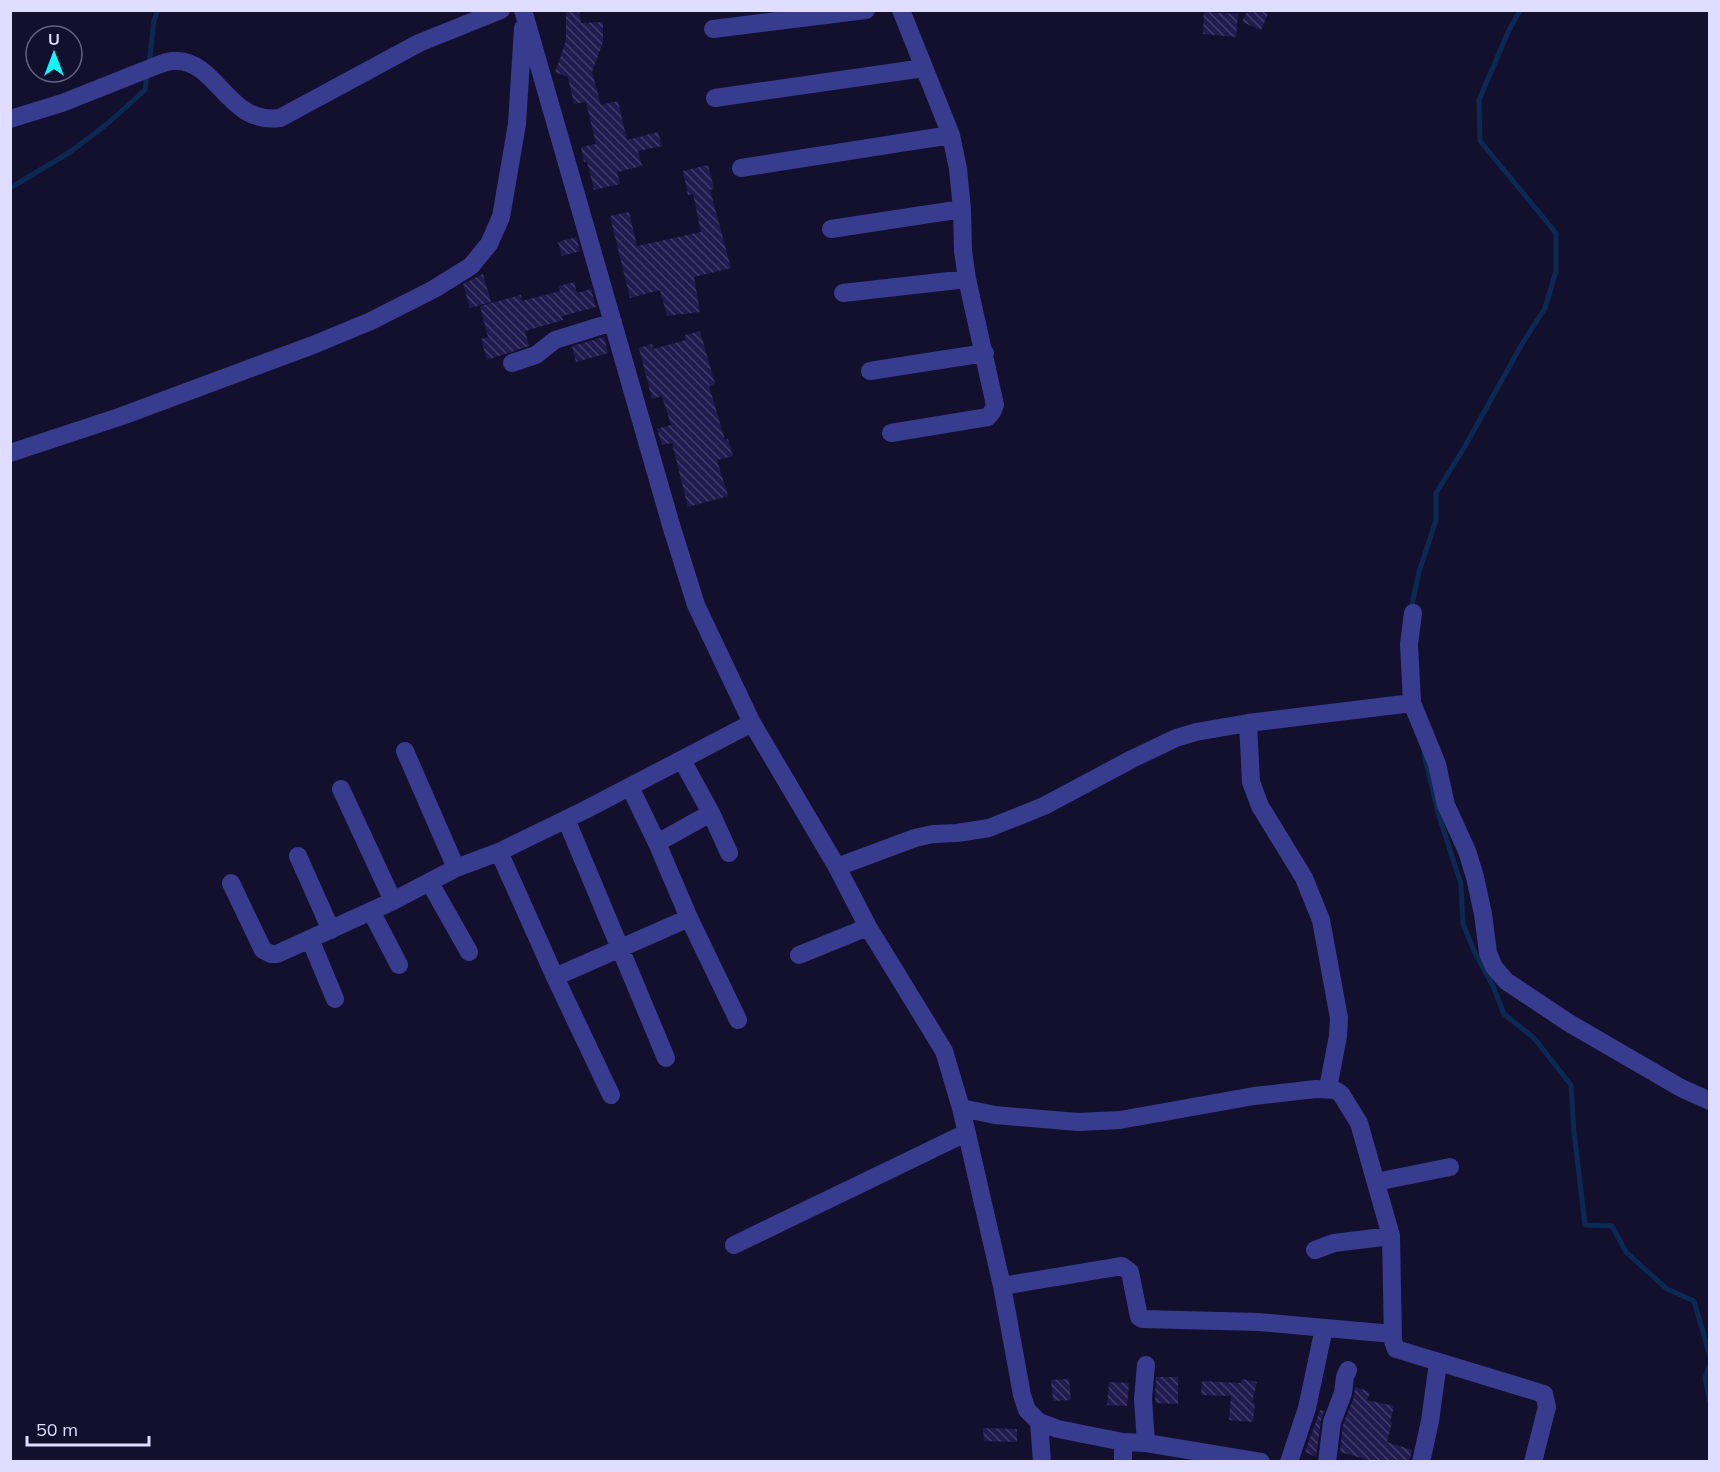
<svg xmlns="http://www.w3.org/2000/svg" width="1720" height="1472" font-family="Mulish,sans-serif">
<defs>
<pattern id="building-back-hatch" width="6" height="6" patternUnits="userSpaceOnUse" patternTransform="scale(1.5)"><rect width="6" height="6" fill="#221b50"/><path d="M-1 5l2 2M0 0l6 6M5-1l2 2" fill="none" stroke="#423c6a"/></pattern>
</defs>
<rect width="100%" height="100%" fill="#13102e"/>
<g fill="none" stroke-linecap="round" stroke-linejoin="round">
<path stroke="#0a2a53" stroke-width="5" d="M149,64L154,21L158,10
M10,188L70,152L107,124L145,90L147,73
M1411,609L1419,572L1436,520V493L1464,448L1522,344L1545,308L1556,271V233L1480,141L1479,100L1508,32L1520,10
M1424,754L1439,816L1461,884L1463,924L1475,953L1493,986L1504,1014L1534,1038L1571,1085L1574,1132L1585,1225L1612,1226L1626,1252L1667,1289L1694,1301L1710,1356
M1710,1365L1705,1378L1710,1402"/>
</g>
<path fill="url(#building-back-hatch)" d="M566,10H579L581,23L603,22V42L592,72L601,105L618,101L627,140L658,132L662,146L638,151L642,166L617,172L620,184L594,190L587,161L584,162L581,147L596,144L586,102L574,104L568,77L555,72L566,41Z
M1248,10H1260L1268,14L1261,30L1242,22Z
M1204,12L1238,14L1236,37L1203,34Z
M708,165L714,189L710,190L731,268L694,277L700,312L667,316L660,290L630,298L610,216L629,212L637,246L701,232L693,194L688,195L683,171Z
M576,237L580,251L562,256L558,242Z
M483,274L491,302L470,308L463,284Z
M574,282L577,293L591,289L596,307L562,316L563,320L525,331L529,346L487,360L481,339L488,337L480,306L521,295L522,301L560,291L559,286Z
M700,331L715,384L709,386L725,440L728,439L733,456L717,460L728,496L688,507L672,443L662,445L657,429L671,425L662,396L652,399L639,348L652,344L653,349L686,340L685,335Z
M604,337L608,353L576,362L572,346Z
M1156,1377H1178V1404L1155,1403Z
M1069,1379L1071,1400L1053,1401L1051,1380Z
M1242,1379L1257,1382L1252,1403H1255L1253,1422L1229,1420L1231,1396L1201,1395L1202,1381L1241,1383Z
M1109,1382L1129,1383L1127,1406L1107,1405Z
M1355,1387L1370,1392L1367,1400L1394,1406L1390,1422H1392L1387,1442L1412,1450L1409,1461H1365V1459L1340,1452L1343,1425L1354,1397Z
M1320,1410L1324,1411L1321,1420L1316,1457L1305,1452Z
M983,1428L1017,1429V1442L984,1441Z"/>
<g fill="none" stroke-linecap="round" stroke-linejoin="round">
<path stroke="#383c8f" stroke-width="18" d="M523,10L671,525L696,605L752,723L837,867L868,927L944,1051L961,1108L1002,1286L1022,1395L1027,1410L1039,1422L1058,1429L1123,1442L1146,1443L1261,1462
M713,29L866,10
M715,98L924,68
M10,119L62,103L158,65C164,63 171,60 177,61C218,62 228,125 280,118L419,43L501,10
M741,168L951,135
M831,229L962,209
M843,293L967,279
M512,363L536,355L555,340L613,322
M870,371L985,353
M891,433L988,417L992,412L995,405L967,279L963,251L962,209L958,169L951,135L901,10
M10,453L122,416L313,345L371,321L434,289L471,266L489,244L501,217L517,124L523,28
M1412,703L1409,644L1413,613
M1248,723L1251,782L1260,806L1304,878L1321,920L1339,1018L1338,1036L1328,1088
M405,751L456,868
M341,789L393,901
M711,813L729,853
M566,819L666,1058
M657,843L711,813L682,760
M499,852L555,977L689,918L657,843L630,787
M298,856L331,930
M837,867L915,838L933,834L957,833L989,828L1044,806L1132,759L1176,738L1196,732L1248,723L1412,703L1437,764L1446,805L1467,851L1475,877L1483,914L1488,953L1494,967L1506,981L1569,1023L1681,1088L1710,1101
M231,883L263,950L271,954H277L393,901L456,868L499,852L585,810L752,723
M430,883L469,952
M371,911L399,965
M689,918L738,1020
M310,939L335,999
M799,955L868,927
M555,977L611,1095
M961,1108L995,1115L1078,1122L1120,1120L1254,1096L1316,1089L1335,1090L1341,1094L1359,1123L1391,1236L1393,1341L1396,1349L1544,1394L1547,1407L1533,1462
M1376,1182L1450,1167
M734,1245L966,1133
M1315,1250L1334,1243L1391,1236
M1002,1286L1122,1266L1130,1272L1139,1317L1142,1319L1259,1322L1393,1334
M1039,1422L1042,1462
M1123,1442V1462
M1146,1443L1143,1399L1146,1365
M1289,1462L1307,1408L1324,1328
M1327,1462L1332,1422L1343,1393L1345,1377L1348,1370
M1421,1462L1430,1421L1438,1363"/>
</g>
<rect width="1720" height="1472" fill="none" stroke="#deddff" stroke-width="24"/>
<g transform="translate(54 54)"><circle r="28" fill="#13102e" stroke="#646282" stroke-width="1.5"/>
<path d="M0-4.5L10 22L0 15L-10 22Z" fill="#09f9ff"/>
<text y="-9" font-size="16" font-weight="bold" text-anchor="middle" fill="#deddff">U</text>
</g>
<path d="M27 1436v9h122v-9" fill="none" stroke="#deddff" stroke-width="3"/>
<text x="36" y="1436" font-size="18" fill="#deddff" stroke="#13102e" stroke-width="4.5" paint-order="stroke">50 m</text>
</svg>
